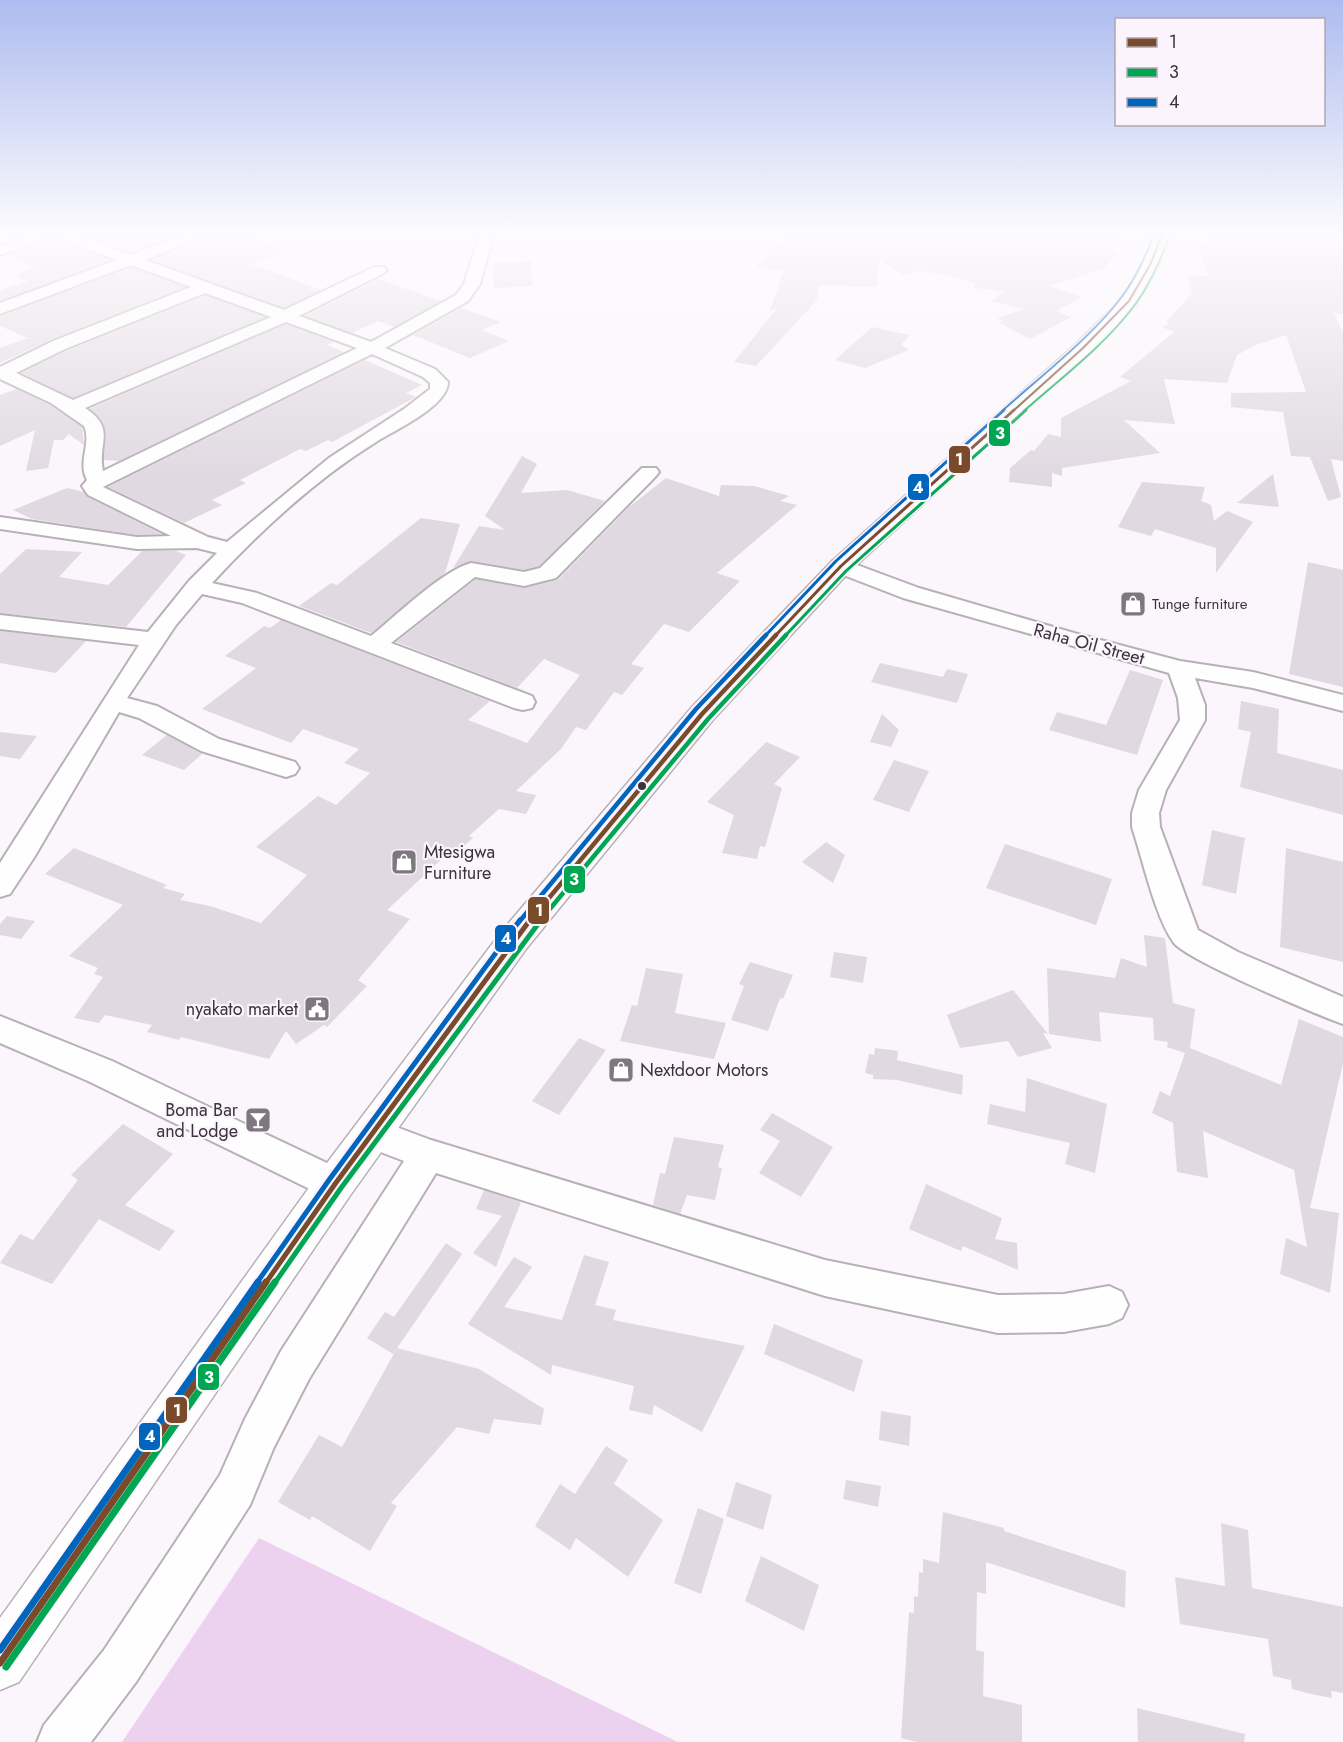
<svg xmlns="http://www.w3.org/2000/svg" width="1343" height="1742" font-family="Jost,sans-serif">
<rect width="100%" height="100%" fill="#fbf6fb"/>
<path fill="#ecd2ef" d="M259,1538L678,1742H122Z"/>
<path fill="#e0d9e1" d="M80,233H181L131,253Z
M212,233H240L287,251L252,264L321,290L284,308L151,260Z
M803,233H1119L1110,250L1119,252L1103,269L1050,286L1082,297L1056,311L1071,317L1030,339L998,322L1004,321L997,318L1024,309L991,301L1004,291L974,288L975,283L948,275L919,271L903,275L879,259L877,287L819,285L817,300L756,366L734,362L778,307L770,311L784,270L755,268L772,247Z
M1223,233H1343L1331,244L1343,246V314L1334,313L1343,333V461L1331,459L1341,497L1328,501L1310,457L1291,456L1283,412L1231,407V393L1306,392L1286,335L1256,345L1237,355L1227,383L1164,379L1175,424L1124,420L1160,453L1062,468V476L1052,473V487L1009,482L1010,468L1031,450L1034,451L1048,434L1061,437V418L1131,381L1120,377L1174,332L1162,327L1170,323L1166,322L1192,293L1187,275L1208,276L1199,248Z
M52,238L110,260L0,301V290L28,281L17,277L21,276L17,274L36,267L6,255Z
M531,261L532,286L494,288V263Z
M131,267L185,287L52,339L0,363V348L28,338L0,326V316Z
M378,279L441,301L394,327L378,321L352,333L305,316Z
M205,295L265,317L73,398L21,373L66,351Z
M461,308L501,322L482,330L509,341L470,358L413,335Z
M286,324L334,342L327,345L344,352L119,461L104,460L105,429L102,421L89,409Z
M872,327L910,335L901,345L909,350L865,368L835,360Z
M365,360L422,385L406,393L416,397L332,442L328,440L306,451L300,449L240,480L246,483L212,500L222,505L184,523L108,487Z
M16,389L50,405L82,427L84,445L69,434L63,440H54L48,468L26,471L35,430L0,446V395Z
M522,456L537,464L521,493L567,490L605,501L539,566L524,570L471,561L453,568L479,526L505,530L485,516Z
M1273,474L1279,507L1237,503Z
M666,478L719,496L721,485L754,486L789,496L780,501L797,505L717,573L740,581L689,632L664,624L631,664L644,668L622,695L614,692L586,730L576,727L561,749L516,791L536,795L526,814L499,809L469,836L473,838L448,860L443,858L387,910L410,919L358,980L367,986L327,1027L324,1025L296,1044L286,1031L269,1059L181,1037L179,1040L147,1032L152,1025L105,1015L99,1023L74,1018L103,977L94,974L98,968L69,956L123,905L45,874L74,848L167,885L163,888L185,894L180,900L210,906L261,923L307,875L256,847L318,796L336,805L370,773L344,763L359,749L303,729L291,743L202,709L256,668L225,656L264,626L270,628L281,620L490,701L468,720L527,743L580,675L544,659L517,688L396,642L476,579L524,588L558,580L629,507Z
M1142,482L1205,487L1201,501L1211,505L1214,521L1227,511L1253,522L1216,573V548L1155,529L1151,536L1118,527Z
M67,488L84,492L87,497L162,534L137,535L32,519L13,510Z
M421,518L460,524L445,573L371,633L299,606L331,583L337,585Z
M26,549L82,552L59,577L108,585L142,551H176L186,555L126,627L0,613V574Z
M1308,562L1343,570V687L1289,674Z
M0,631L86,641L56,673L0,663Z
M880,663L943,677L947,669L968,674L957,703L871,682Z
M1130,670L1163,680L1137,755L1049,730L1057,712L1106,725Z
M1241,701L1279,709L1277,753L1343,770V815L1240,787L1251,732L1238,729Z
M882,714L899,730L891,747L870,742Z
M0,732L37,736L20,759L0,756Z
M167,735L200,753L202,754L184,770L142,755Z
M766,742L800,757L774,784L782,788L765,847L760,846L757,859L722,853L734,815L707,802Z
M894,760L929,771L909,812L873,800Z
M1212,830L1245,838L1236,894L1202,885Z
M826,842L845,855L833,883L802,862Z
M1005,844L1112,879L1096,925L986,888Z
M1286,848L1343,862V962L1280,947Z
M7,916L35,921L21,939L0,935V924Z
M1144,935L1165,938L1173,1003L1195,1009L1190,1048L1281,1085L1299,1019L1343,1037V1063L1310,1208L1339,1213L1330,1293L1280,1274L1286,1238L1307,1247L1294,1170L1203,1131L1208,1178L1177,1172L1173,1123L1152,1113L1160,1091L1170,1096L1185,1053L1167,1047L1168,1042L1154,1040L1153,1018L1099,1012L1101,1042L1049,1034L1047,968L1115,978L1121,958L1147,967Z
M834,952L867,957L863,983L830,977Z
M750,962L793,975L783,999L780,998L768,1031L731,1020L744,986L739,984Z
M646,968L683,974L675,1013L726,1023L714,1059L620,1041L632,1005L637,1006Z
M1013,990L1048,1034L1043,1033L1052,1048L1018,1057L1008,1041L960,1048L947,1015Z
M579,1038L606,1050L559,1115L532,1101Z
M875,1048L898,1051L897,1060L963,1075L962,1095L897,1080L873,1079V1075L865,1073L869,1054L874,1055Z
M1027,1078L1107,1104L1095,1173L1065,1164L1070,1143L987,1124L990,1104L1025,1112Z
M772,1113L833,1147L801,1197L759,1173L780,1141L760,1130Z
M123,1124L173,1154L125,1205L175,1231L159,1251L99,1219L52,1284L0,1263L20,1234L33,1240L78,1180L71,1175Z
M674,1137L724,1145L718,1167L722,1168L715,1200L687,1195L680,1214L653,1205L660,1173L665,1174Z
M926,1184L1002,1218L995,1239L1017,1243L1018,1270L963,1246L961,1251L909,1229Z
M484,1190L521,1202L496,1267L473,1253L502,1216L476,1209Z
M446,1243L462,1254L397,1348L479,1369L544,1409L541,1425L494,1419L489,1434L457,1427L391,1503L397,1506L370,1551L312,1516L310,1520L278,1502L319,1435L342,1447L397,1348L393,1354L367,1338L385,1312L394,1317Z
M584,1255L609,1262L595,1305L616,1310L613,1320L745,1346L702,1432L654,1405L652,1415L629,1410L634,1386L552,1365L551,1375L468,1324L514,1257L532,1267L504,1307L562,1320Z
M774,1324L863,1360L854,1392L764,1354Z
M881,1411L911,1416L909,1446L879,1440Z
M606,1446L628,1460L614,1484L663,1520L628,1577L576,1538L570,1550L535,1526L560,1484L575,1494Z
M846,1480L881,1486L878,1507L843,1499Z
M736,1482L772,1495L763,1530L726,1516Z
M698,1508L724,1519L701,1594L674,1583Z
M943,1512L1004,1528V1531L1126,1571L1125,1608L986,1562V1594L977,1592L976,1650L984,1652L983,1696L1022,1705V1742H917L901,1738L909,1612L914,1613V1596L918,1597L919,1572L923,1573V1559L939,1563Z
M1221,1523L1248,1530L1252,1588L1343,1607V1693L1331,1691L1332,1698L1311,1694L1292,1689L1291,1680L1273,1676L1268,1639L1180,1624L1175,1577L1225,1586Z
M761,1556L819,1585L804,1631L745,1601Z
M1137,1708L1245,1734L1244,1742H1138Z"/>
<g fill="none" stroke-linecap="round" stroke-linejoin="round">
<defs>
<path id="minor" d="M32,233H72L131,255L188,233H210L145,260L284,310L374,267H384L387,270L384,273L299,316L371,342L456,295L464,284L480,233H494L480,284L468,301L385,348L435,369L448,382C448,406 395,430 376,442C316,479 260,531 212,583L257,593L371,636C396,616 442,571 471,563L524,572L540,568L642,468H656L659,472L656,476L556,578L524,586L475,577L391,643L532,696L535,702L532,708L523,710L514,708L242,603L202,594L176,625L127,698L157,706L219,739L295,762L299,768L295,774L286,777L201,751L139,718L119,712L35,856L10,894L0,897V863L139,645L0,629V615L148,632L189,581L217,553L197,548L137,549L0,529V517L137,537L171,536L88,495L82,486L87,480C77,461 92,444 84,426L51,403L0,379V367L53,341L191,287L131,265L0,314V303L117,260L52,236L0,255V246ZM205,293L271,317L73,400L16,373L65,349ZM286,322L357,348L103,471C97,442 117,429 85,408ZM372,354L423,377L430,383V389L404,409L329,458L227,542L208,537L103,487Z
M841,559L919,588L1074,633L1180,661L1253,672L1343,695V711L1253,688L1195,678L1205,705V720L1166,790L1159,813L1160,827L1198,930L1238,952L1343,997V1024C1317,1015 1187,960 1174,943C1155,917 1143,860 1132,827V813L1139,790L1180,720L1178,698L1169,673L903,598L833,571L830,566L833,561Z
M0,1016L112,1061L348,1173L353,1184L348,1195L335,1200L322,1195L88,1081L0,1043Z
M372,1118L431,1140L825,1260L998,1295L1064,1294L1109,1286L1122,1292L1128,1305L1122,1318L1109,1324L1064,1332L998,1333L825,1296L436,1173L309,1379L274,1447L250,1505L136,1682L91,1742H37L44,1725L104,1650L220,1475L245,1419L281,1351L404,1161L360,1144L355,1133L360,1122Z"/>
<path id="highway" d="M1154,233H1171L1159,265L1136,305L1090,352L850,571L712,721L526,949L349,1197L19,1682L0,1690V1618L321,1171L502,931L692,707L832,561L1076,344L1122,298L1141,265Z"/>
</defs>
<use href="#minor" stroke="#b7b1b7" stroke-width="4"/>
<use href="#highway" stroke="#b7b1b7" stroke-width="3"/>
<use href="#minor" fill="#fefefe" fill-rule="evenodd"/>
<use href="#highway" fill="#fefefe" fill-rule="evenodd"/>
<defs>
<path id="bus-1-far4" d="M1013,411L1083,348L1129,301L1150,265L1163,233"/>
<path id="bus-1-far3" d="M775,636L841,566L1014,410"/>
<path id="bus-1-far2" d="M529,922L702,714L776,635"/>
<path id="bus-1-far1" d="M265,1284L335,1184L530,920"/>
<path id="bus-1" d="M0,1663L266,1282"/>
<path id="bus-2-far4" d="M1024,411C1061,378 1104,346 1134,306C1150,285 1160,260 1170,236"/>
<path id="bus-2-far3" d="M785,636L846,571L1026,410"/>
<path id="bus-2-far2" d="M539,922L708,719L786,635"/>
<path id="bus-2-far1" d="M274,1284L341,1188L541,920"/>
<path id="bus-2" d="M6,1667L275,1282"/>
<path id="bus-3-far4" d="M1002,411C1039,378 1094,335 1123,295C1137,276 1146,254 1155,233"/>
<path id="bus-3-far3" d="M765,636L836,561L1004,410"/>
<path id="bus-3-far2" d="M519,922L696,709L766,635"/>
<path id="bus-3-far1" d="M256,1284L329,1180L520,920"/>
<path id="bus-3" d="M0,1650L258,1282"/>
</defs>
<use href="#bus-1-far4" stroke="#fcf4fd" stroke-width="4.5"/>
<use href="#bus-1-far3" stroke="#fcf4fd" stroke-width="6"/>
<use href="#bus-1-far2" stroke="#fcf4fd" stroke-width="9"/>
<use href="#bus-1-far1" stroke="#fcf4fd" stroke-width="10"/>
<use href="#bus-1" stroke="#fcf4fd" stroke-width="11"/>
<use href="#bus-2-far4" stroke="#fcf4fd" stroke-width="4.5"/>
<use href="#bus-2-far3" stroke="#fcf4fd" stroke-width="6"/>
<use href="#bus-2-far2" stroke="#fcf4fd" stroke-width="9"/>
<use href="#bus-2-far1" stroke="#fcf4fd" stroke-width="10"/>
<use href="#bus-2" stroke="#fcf4fd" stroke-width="11"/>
<use href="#bus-3-far4" stroke="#fcf4fd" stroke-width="4.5"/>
<use href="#bus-3-far3" stroke="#fcf4fd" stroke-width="6"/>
<use href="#bus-3-far2" stroke="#fcf4fd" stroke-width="9"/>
<use href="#bus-3-far1" stroke="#fcf4fd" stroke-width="10"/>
<use href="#bus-3" stroke="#fcf4fd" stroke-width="11"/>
<use href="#bus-1-far4" stroke="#7a4b2a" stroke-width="2"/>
<use href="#bus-1-far3" stroke="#7a4b2a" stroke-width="3"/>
<use href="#bus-1-far2" stroke="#7a4b2a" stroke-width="4.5"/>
<use href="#bus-1-far1" stroke="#7a4b2a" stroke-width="5"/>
<use href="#bus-1" stroke="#7a4b2a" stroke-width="7"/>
<use href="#bus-2-far4" stroke="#00a651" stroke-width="2"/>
<use href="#bus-2-far3" stroke="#00a651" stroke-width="3"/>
<use href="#bus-2-far2" stroke="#00a651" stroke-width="4.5"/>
<use href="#bus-2-far1" stroke="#00a651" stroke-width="5"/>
<use href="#bus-2" stroke="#00a651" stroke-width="7"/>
<use href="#bus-3-far4" stroke="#0065bd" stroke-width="2"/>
<use href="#bus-3-far3" stroke="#0065bd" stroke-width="3"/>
<use href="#bus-3-far2" stroke="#0065bd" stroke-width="4.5"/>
<use href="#bus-3-far1" stroke="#0065bd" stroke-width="5"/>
<use href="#bus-3" stroke="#0065bd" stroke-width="7"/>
</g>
<linearGradient id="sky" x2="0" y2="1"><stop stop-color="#adbcf0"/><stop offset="0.49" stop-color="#fdfbfd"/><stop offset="1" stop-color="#fdfbfd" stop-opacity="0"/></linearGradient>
<rect width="1343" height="477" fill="url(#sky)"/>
<defs>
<symbol id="shop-square" viewBox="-11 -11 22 22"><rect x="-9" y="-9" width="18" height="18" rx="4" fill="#7e777f" stroke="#fcf4fd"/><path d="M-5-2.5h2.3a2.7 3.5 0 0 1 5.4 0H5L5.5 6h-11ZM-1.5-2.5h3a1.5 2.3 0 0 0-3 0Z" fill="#fff"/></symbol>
<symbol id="civic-square" viewBox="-11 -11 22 22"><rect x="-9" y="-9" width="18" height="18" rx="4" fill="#7e777f" stroke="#fcf4fd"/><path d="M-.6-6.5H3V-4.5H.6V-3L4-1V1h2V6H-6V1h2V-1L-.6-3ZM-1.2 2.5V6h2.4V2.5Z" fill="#fff"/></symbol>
<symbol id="bar-square" viewBox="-11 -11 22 22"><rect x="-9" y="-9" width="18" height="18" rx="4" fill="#7e777f" stroke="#fcf4fd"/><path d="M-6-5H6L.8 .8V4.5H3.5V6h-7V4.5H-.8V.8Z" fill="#fff"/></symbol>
</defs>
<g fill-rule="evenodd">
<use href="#shop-square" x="1118" y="589" width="30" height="30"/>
<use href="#shop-square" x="389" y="847" width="30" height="30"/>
<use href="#civic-square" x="302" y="994" width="30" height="30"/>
<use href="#shop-square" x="606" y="1055" width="30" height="30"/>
<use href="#bar-square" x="243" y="1105" width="30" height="30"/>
</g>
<circle fill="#3b333c" stroke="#fcf4fd" stroke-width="2" cx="642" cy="786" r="5"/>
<g text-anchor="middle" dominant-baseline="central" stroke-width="4.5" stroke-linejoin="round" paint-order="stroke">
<g font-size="15" fill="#3b333c" stroke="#fcf4fd" text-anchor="start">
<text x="1152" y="604">Tunge furniture</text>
</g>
<g font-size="18" fill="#3b333c" stroke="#fcf4fd">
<text transform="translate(1089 644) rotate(15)">Raha Oil Street</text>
</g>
<g font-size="18" fill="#3b333c" stroke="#fcf4fd" text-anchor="start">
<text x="424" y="852">Mtesigwa<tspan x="424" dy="21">Furniture</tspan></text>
<text x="298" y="1009" text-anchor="end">nyakato market</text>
<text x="640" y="1070">Nextdoor Motors</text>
<text x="238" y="1110" text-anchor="end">Boma Bar<tspan x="238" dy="21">and Lodge</tspan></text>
</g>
</g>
<g stroke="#fcf4fd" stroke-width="2">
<rect x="988" y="419" width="23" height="28" rx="6" fill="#00a651"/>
<rect x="948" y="445" width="23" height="29" rx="6" fill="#7a4b2a"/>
<rect x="907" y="473" width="23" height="28" rx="6" fill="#0065bd"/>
<rect x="563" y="865" width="23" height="29" rx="6" fill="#00a651"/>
<rect x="527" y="896" width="23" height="29" rx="6" fill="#7a4b2a"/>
<rect x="494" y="924" width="23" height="29" rx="6" fill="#0065bd"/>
<rect x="197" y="1363" width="23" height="28" rx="6" fill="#00a651"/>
<rect x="165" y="1396" width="23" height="28" rx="6" fill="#7a4b2a"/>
<rect x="138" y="1422" width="23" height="29" rx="6" fill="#0065bd"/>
</g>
<g font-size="16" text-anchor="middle" font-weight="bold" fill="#fff">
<text x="1000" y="439">3</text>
<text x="959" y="465">1</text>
<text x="918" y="493">4</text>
<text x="574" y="885">3</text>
<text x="539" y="916">1</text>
<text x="506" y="944">4</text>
<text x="209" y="1383">3</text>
<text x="177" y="1416">1</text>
<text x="150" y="1442">4</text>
</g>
<rect x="1115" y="18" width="210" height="108" fill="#fcf4fd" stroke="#afa7b0" stroke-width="1.5"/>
<rect x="1127" y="38" width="30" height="9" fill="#7a4b2a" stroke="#afa7b0" stroke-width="1.5"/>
<text x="1169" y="48" font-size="18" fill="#3b333c">1</text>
<rect x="1127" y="68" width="30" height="9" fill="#00a651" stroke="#afa7b0" stroke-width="1.5"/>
<text x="1169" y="78" font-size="18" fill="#3b333c">3</text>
<rect x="1127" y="98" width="30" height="9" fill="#0065bd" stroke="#afa7b0" stroke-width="1.5"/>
<text x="1169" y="108" font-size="18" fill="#3b333c">4</text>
</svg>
